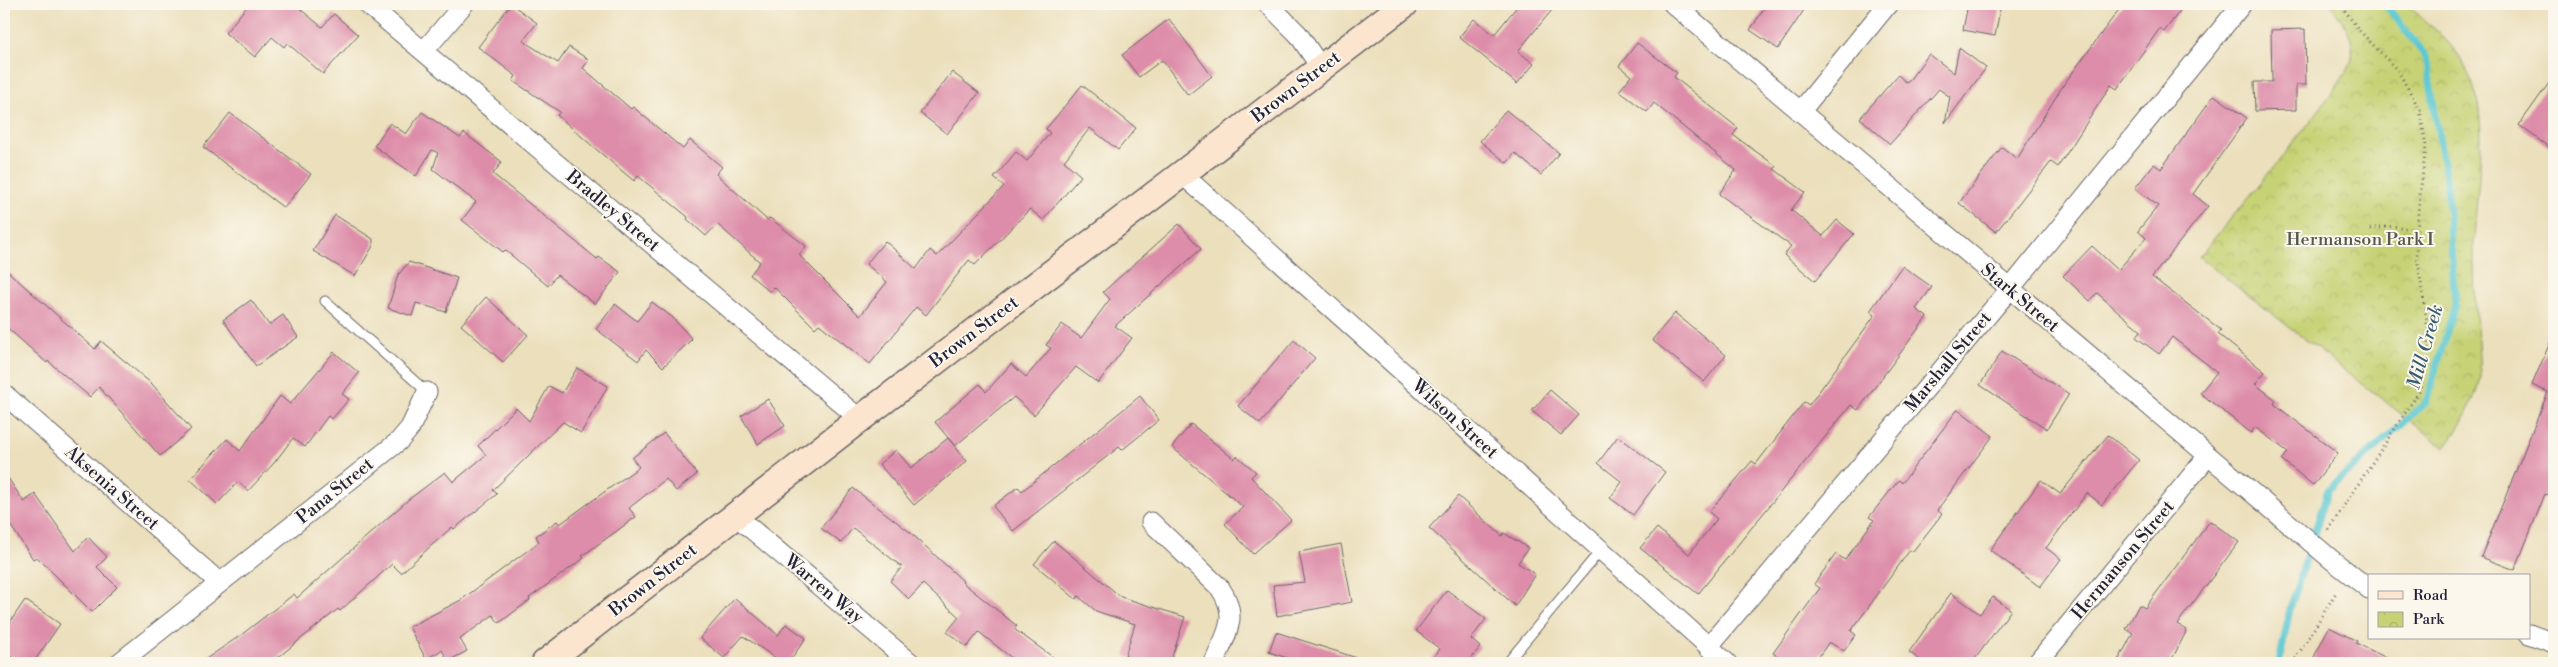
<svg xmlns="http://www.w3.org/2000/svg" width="2558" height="667" font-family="'Libre Bodoni',serif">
<defs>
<pattern id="park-crowns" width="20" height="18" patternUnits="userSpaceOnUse" patternTransform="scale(1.25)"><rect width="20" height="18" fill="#c6d274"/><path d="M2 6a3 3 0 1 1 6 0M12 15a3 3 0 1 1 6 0" fill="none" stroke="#aab465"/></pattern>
</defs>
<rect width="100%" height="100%" fill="#fbf7ec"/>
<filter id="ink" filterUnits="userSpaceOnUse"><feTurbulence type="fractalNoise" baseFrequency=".02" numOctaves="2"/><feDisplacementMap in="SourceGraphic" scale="10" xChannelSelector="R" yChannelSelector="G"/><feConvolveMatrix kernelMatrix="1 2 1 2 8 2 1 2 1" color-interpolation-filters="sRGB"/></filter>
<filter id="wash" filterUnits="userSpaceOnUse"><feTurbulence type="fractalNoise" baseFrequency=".0096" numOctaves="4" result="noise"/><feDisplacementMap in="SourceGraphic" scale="20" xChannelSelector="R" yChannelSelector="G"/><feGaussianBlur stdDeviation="1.12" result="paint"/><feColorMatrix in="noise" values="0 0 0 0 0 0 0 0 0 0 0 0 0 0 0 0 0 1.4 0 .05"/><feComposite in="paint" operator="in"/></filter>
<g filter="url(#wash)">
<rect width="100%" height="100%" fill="#ebdfbc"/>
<path fill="url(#park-crowns)" stroke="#747a58" d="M2330,4C2343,4 2397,0 2405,4C2414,9 2423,20 2431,26C2504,87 2476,163 2474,245C2473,288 2478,333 2480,377C2474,405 2461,425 2445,448L2199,257C2222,228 2349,82 2352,58C2354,34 2344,22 2330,4Z"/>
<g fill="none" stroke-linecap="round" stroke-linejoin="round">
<path stroke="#5ac7d1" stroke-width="7" d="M2279,663L2290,609L2328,490L2426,402L2455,305L2447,185L2426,57L2385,4"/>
</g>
<g id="blocks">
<path fill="#dd8ca9" d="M249,4H294L322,27L334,14L358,35L323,74L287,43L284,47L272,37L255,57L225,33Z
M511,4L537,23L523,41L558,63L569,47L589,60L583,68L631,109L633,107L683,149L690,140L722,167L716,174L767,220L770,218L806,246L799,255L860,316L887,282L866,264L885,241L916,269L930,250L937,256L1004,186L994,178L1016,152L1027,161L1050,133L1046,129L1082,85L1136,128L1118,150L1090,128L1064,161L1081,176L1043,220L1030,209L975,265L969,260L926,315L916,307L870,364L819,324L815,328L774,287L770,292L750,275L760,262L717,224L706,236L687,219L688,217L638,176L634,181L597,150L557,115L560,112L513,81L516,76L478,47Z
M1519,4H1557L1518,51L1534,64L1517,84L1459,37L1474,19L1494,35Z
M1767,4H1808L1778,49L1750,30Z
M1968,4H2001L1995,36L1963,30Z
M2123,4H2185L2164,32L2160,28L2117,89L2111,85L2058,167L2051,162L1996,232L1959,203L2002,147L2017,159L2064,84Z
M1169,19L1212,76L1188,95L1162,60L1139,77L1122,55Z
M2305,29L2306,85H2296V110L2255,111L2254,82H2272L2271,30Z
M1637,43L1677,73L1674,77L1738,128L1733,135L1776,166L1774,169L1805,192L1791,210L1823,236L1837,220L1854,234L1815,281L1784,255L1791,246L1719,194L1736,170L1654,103L1647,112L1619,91L1631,76L1619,66Z
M1959,48L1986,68L1945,123L1950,97L1939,89L1890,144L1860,118L1898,75L1907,83L1929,54L1954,73Z
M952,72L979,93L947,134L920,113Z
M2554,76V151L2519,125Z
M2214,95L2247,118L2193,194L2208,206L2152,277L2221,330L2218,334L2265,372L2255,384L2276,400L2274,404L2338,453L2313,485L2282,460L2288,452L2255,427L2251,433L2200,393L2217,372L2172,337L2159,354L2136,337L2141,331L2097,293L2090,301L2063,276L2092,246L2118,270L2146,238L2138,231L2158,206L2135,188L2154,164L2161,169Z
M1506,110L1559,153L1541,175L1515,153L1507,163L1480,141Z
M422,112L460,138L464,133L502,162L493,174L597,259L599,257L620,272L595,304L557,275L548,286L505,250L503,252L462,220L476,202L433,169L438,153L432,150L416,176L374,146L390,123L406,134Z
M230,113L311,174L284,208L203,147Z
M335,215L373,239V246L355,276L313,251Z
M1179,224L1201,249L1115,326L1132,338L1098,383L1076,367L1034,415L1014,397L955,446L935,422L980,384L986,392L1011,364L1026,377L1051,348L1046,345L1062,324L1081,338L1110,299L1103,292Z
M409,262L457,278L446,312L416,303L412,316L388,308L398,275Z
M1902,266L1932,287L1916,309L1927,317L1858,410L1851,405L1698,594L1640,548L1657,528L1689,554L1717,519L1709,512L1752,461L1756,464L1804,402L1809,405L1875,315L1870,311Z
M4,268L95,349L101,341L152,384L191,429L160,456L99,387L90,397L48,361L47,363L4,325Z
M486,297L528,335L503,362L461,325Z
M251,300L269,325L283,315L298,337L256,366L223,320Z
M652,302L672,317L692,339L663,367L646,350L638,361L596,329L615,304L637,321Z
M1675,313L1726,355L1704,382L1652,340Z
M2554,333V481L2548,495L2545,494L2515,570L2481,557L2548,392L2532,385Z
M1294,340L1315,358L1260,424L1238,406Z
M2002,351L2069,394L2047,429L1980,385Z
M334,352L359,373L342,394L349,399L332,419L328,416L305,447L293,438L274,463L248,491L238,482L217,504L190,479L227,439L240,451L280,396L290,404Z
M577,368L608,386L581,433L563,422L493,490L497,494L454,529L452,527L401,573L392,564L340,611L338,609L271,663H200L241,635L294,594L297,598L408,500L445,472L453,482L486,455L478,446L516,408L529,421L549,386L562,393Z
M1550,390L1579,415L1561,435L1532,411Z
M1140,396L1159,420L1122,450L1119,447L1013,531L993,506L1018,487L1022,491Z
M768,399L785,426L758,444L741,416Z
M1958,409L1993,436L1937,510L1942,514L1913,551L1910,550L1851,631L1856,635L1844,651L1829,642L1814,663H1787L1773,653L1820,588L1814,584L1836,554L1845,560L1874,520L1869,517L1899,480L1902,483Z
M1191,424L1234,459L1237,456L1256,472L1251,477L1291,520L1253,554L1225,524L1243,507L1172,447Z
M664,433L697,474L676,491L666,479L629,508L636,517L582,556L584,558L529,598L530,600L499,623L493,615L460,639L467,651L448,661L442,650L426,659L409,627L461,600L539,542L536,536L557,521L560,524L639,467L632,458Z
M2108,435L2139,460L2102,505L2087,493L2046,548L2061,559L2040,587L1990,550L2041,480L2060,494Z
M1618,436L1665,472L1633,515L1610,498L1622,482L1598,463Z
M948,438L967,461L914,505L879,464L896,450L911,468Z
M4,472L24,502L35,494L75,551L88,537L107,557L97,567L117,587L92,612L37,557L33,559L4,516Z
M853,488L911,533L963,581L962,582L1017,626L1014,629L1061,663H1018L979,632L967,647L947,632L959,617L923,584L909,599L890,581L902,567L853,528L841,543L821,528Z
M1458,496L1502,536L1504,533L1528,548L1518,563L1535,574L1515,606L1429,528Z
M2210,521L2239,542L2177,624L2187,630L2170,663H2117L2133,633L2126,629L2139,605L2145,608Z
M1054,541L1121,597L1185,617L1170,663H1146L1125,656L1135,624L1096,611L1078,596L1076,599L1034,564Z
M1341,544L1352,602L1277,616L1273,585L1305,582L1299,552Z
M1447,590L1486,619L1471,639L1480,647L1468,663H1429L1440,649L1416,631Z
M1951,593L1980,614L1993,597L2011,610L1972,663H1924L1909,652Z
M735,598L778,635L786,624L806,638L788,663H783L743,636L724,658L700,638Z
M25,600L60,624L33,663H21L4,651V631Z
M2329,627L2357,641L2356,643L2397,663H2311Z
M1276,632L1360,659L1359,663H1292L1293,660L1269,652Z"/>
</g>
</g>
<g filter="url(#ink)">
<use href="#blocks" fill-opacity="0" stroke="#686468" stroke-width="1"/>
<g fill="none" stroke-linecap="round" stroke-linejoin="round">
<defs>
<path id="lane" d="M325,301L427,392
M1507,663L1600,551"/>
<path id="street" d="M367,4L860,419
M1268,4L1298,34L1321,68
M1673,4L2332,560L2369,589
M424,51L464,4
M1800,112L1888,4
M1182,174L1727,663
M4,394L220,583
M736,516L911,663
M1151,522L1220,588C1240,617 1226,634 1214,663
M2529,634L2554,643
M1708,647L2009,290L2242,4
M119,663L399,441L410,428L427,392
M2037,663L2208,456"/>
<path id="secondary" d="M545,663L860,419L1405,4"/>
</defs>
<use href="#lane" stroke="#686468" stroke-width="11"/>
<use href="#street" stroke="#686468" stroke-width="21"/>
<use href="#secondary" stroke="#686468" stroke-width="29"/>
<path stroke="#686468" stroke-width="3" stroke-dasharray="1 4" stroke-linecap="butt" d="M2370,229L2393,226L2417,230
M2328,530L2419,392L2427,365L2429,336L2417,257L2418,212L2426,146L2420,110L2398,71L2359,30L2340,4
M2293,663L2337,591"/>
<use href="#lane" stroke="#fff" stroke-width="9"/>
<use href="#street" stroke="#fff" stroke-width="19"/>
<use href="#secondary" stroke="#fbe5cf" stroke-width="26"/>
</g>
</g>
<g text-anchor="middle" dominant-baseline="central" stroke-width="4" stroke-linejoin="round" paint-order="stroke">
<g font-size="18" fill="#22223b" stroke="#fbf7ec">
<text transform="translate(1296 87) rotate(-37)">Brown Street</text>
<text transform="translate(613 211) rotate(40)">Bradley Street</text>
<text transform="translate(2020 298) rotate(40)">Stark Street</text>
<text transform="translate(974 332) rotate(-37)">Brown Street</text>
<text transform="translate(1948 362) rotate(-50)">Marshall Street</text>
<text transform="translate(1455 419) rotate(42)">Wilson Street</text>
<text transform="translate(112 488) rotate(41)">Aksenia Street</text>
<text transform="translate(335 491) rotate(-39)">Pana Street</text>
<text transform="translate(2123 560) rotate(-50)">Hermanson Street</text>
<text transform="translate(653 580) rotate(-38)">Brown Street</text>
<text transform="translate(824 589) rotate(40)">Warren Way</text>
</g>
<g font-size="18" fill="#53574c" stroke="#fbf7ec">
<text x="2360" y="239">Hermanson Park I</text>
</g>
<g font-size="19" font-style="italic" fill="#365c70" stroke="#fbf7ec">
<text transform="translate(2425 347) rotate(-74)">Mill Creek</text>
</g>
</g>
<rect width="2558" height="667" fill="none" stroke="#fbf7ec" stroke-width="20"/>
<rect x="2368" y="574" width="162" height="65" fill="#fbf7ec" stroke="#a4a2a5"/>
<rect x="2378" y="591" width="25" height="8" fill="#fbe5cf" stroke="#a4a2a5"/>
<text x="2413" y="600" font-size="15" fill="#22223b">Road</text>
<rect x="2378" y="612" width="25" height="15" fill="url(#park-crowns)" stroke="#a4a2a5"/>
<text x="2413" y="624" font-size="15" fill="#22223b">Park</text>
</svg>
